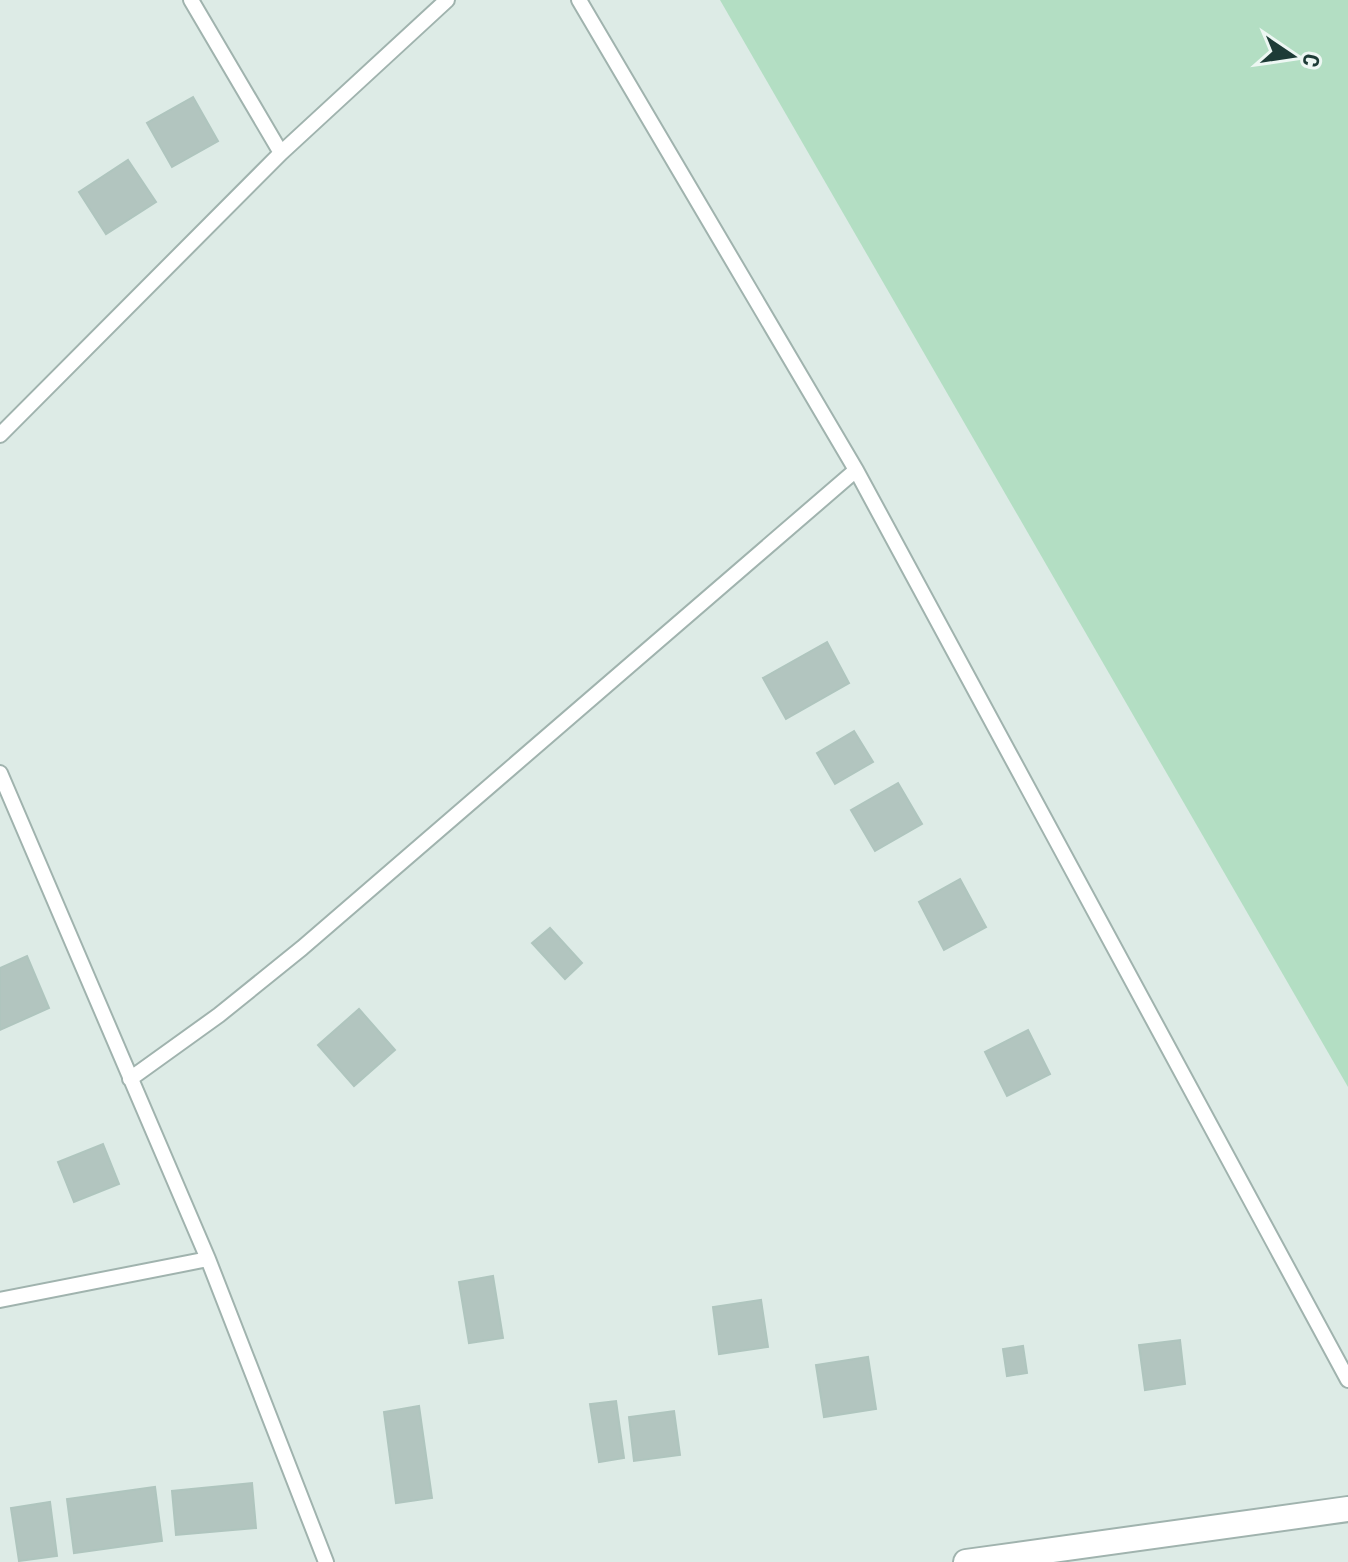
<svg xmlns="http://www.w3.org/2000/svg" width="1348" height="1562" font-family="'Roboto Condensed',sans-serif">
<rect width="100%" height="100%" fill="#ddebe6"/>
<path fill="#b3dec3" d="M720,0H1348V1087Z"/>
<path fill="#b2c5bf" stroke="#afc5be" stroke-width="2" d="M193,97L218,141L172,167L147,123Z
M128,160L156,202L106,234L79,192Z
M827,642L849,683L786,719L763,678Z
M854,731L873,762L835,784L817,753Z
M898,783L922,824L875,851L851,810Z
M960,879L986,927L944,950L919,902Z
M550,928L582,963L565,979L532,943Z
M27,956L49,1008L0,1030V968Z
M359,1009L395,1050L354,1086L318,1045Z
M1028,1030L1050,1074L1007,1096L985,1052Z
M103,1144L119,1184L74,1202L58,1162Z
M493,1276L503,1338L469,1343L459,1282Z
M761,1300L768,1347L719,1354L713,1307Z
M1180,1340L1185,1384L1145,1390L1139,1345Z
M1023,1346L1027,1373L1007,1376L1003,1349Z
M868,1357L876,1409L824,1417L816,1365Z
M616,1401L624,1458L599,1462L590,1404Z
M419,1406L432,1498L396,1503L384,1412Z
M674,1411L680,1455L634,1461L629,1417Z
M252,1483L256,1528L176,1535L172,1491Z
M155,1487L162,1541L74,1553L67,1499Z
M50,1502L57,1556L19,1561L11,1508Z"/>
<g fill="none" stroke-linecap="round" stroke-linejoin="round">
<defs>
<path id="service" d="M191,0L281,153
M579,0L856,470L1348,1380
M0,435L281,153L447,0
M0,773L208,1259L326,1562
M130,1079L219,1015L302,948L856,470
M0,1300L208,1259"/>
<path id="minor" d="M966,1562L1348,1509"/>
</defs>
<use href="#service" stroke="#a0b3ae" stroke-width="18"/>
<use href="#minor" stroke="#a0b3ae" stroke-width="28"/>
<use href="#service" stroke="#fff" stroke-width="14"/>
<use href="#minor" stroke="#fff" stroke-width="24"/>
</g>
<g transform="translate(1292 56) rotate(103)" stroke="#edf7f3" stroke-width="6" paint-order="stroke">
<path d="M0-6L14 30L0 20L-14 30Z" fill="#1d3b36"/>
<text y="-12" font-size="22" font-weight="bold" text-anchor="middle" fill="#1d3b36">С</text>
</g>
</svg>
